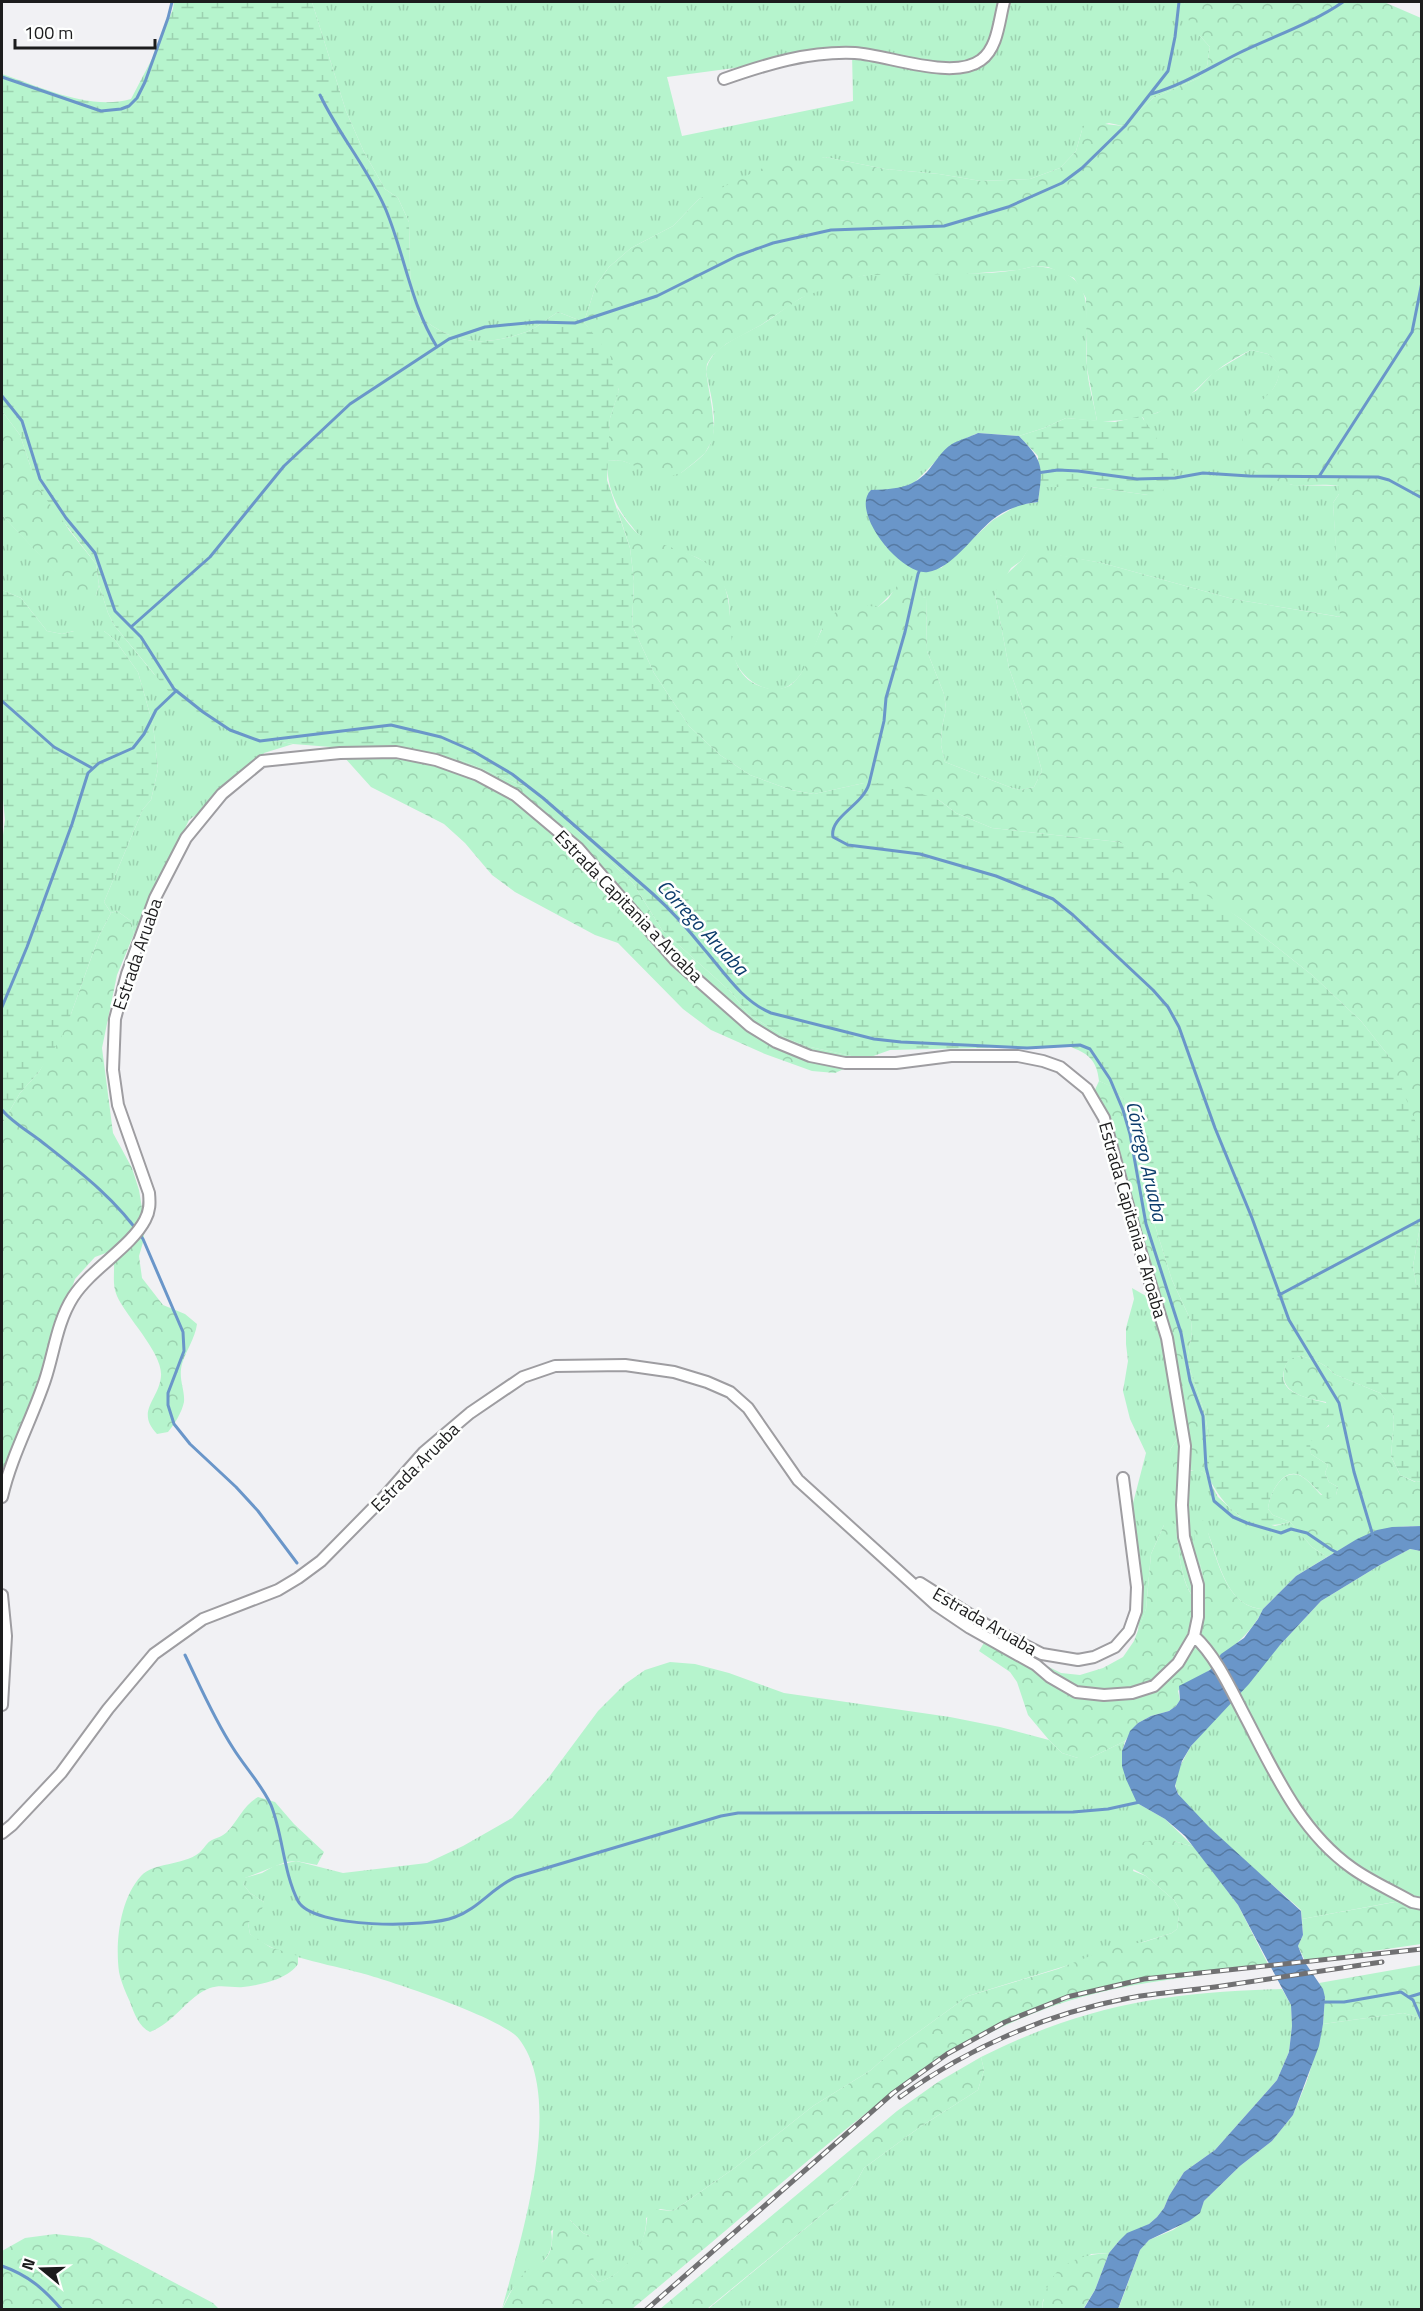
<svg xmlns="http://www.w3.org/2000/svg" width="1423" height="2311" font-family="'Titillium Web',sans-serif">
<defs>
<pattern id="grass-tufts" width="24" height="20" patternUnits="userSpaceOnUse" patternTransform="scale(1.5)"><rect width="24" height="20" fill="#b6f4cd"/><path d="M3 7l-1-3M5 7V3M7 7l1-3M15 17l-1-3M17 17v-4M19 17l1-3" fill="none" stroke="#9cd1b0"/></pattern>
<pattern id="forest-crowns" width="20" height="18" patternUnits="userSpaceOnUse" patternTransform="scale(1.5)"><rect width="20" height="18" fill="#b6f4cd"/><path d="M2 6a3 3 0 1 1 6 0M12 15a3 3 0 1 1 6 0" fill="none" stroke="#9cd1b0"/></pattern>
<pattern id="wetland-marsh" width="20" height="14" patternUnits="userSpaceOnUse" patternTransform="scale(1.5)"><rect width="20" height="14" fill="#b6f4cd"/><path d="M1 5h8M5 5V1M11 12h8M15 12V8" fill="none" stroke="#9cd1b0"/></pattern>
<pattern id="water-waves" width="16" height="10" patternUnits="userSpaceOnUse" patternTransform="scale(1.5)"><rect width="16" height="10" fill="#6a96c9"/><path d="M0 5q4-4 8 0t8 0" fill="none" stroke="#567aa3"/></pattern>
</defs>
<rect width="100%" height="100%" fill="#f1f1f4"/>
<path fill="url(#grass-tufts)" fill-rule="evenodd" d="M312,2H1184L1200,36L1210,47L1207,66L1199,78L1153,98L1123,126L1109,123L1082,130L1076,151L1060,168L1030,179L981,181L939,174L885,169L825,157L699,199L673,226L631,248L609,267L596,285L584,322L558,312C548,318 537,328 526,332C479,349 448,343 411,309L409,222L398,198L385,189L364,152L346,111ZM852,52L853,101L682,136L667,77Z
M1035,266C1104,272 1083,317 1087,367C1088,385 1094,403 1097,421L1066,418L1044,428L1019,436L978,433L953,444L913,484L894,490H871L867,512L886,547L941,568L993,520L1018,505L1038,502L1040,487H1091L1148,495L1144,419L1141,416L1157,413L1197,390L1214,372L1251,350L1268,354L1280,364C1281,384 1269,396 1255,409L1248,457L1256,471L1292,485L1339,486V494L1333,503L1341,617L1233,599L1102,563L1028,550L1021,561L1011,568L995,594L1009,668L1031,731L1042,771L1034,787L1021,790L1012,788L945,762L941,745L942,727L946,709L944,694L927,651L926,598L894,591L878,607L821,630C811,657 797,703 760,686C749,681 739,671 735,660C719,621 747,601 705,563C698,556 685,554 676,550C664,546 647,541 638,534C635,531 632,526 629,523C614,504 607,485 607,460L623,461L637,466L681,473C688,467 696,462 703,455C723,434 711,397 706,372C709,347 740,337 759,326C774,318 786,306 801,298C820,287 844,278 866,275C922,267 979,281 1035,266Z
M2,515L82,599L96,595L99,585L108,613L114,625L154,674L256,738L293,744L264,753L255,768L244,779L189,820L134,934L131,921L117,911L111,913L104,902L143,809L151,800L158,769L153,725L138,672L115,640L104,631H74L62,634L47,631L21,598L2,590Z
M1132,1288L1146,1296L1160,1310L1185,1426L1170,1450L1181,1474L1197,1469L1205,1473L1218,1497L1239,1516L1275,1526L1290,1522L1312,1547L1327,1557L1296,1576L1263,1609C1226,1607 1219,1561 1208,1533L1197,1547L1205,1591L1201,1598L1196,1599C1180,1586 1179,1545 1175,1525H1164L1151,1554L1146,1609L1138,1631L1141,1598L1132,1507L1146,1453L1130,1419L1123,1391L1128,1361L1126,1344V1328L1134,1299Z
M1410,1549L1421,1551V1907L1394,1902L1302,1919L1301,1910C1280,1891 1181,1808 1176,1789C1173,1776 1185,1757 1191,1746L1280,1645L1321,1601L1380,1565Z
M670,1662L695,1664L729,1673L784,1693L950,1717L1000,1727L1049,1740L1062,1753L1078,1758H1090L1125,1741L1122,1752L1137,1803L1165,1819L1194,1847L1174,1841L1141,1842L1133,1871L1146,1876L1174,1900L1180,1910L1177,1929L1172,1933L968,1996L892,2051L871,2070L813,2106L736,2167L673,2211L660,2209L646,2218C648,2245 624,2276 598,2282L591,2274L590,2236L583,2233L570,2220L551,2231C557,2262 531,2268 514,2287C509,2293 505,2302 502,2309C520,2241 566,2100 519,2039C503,2018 390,1981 361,1973C328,1964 275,1956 250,1934L248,1923L264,1902L250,1893L243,1884L244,1878L262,1873L274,1866L296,1861L343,1873L427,1863L463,1846L512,1818L549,1777L598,1711L625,1684L645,1670Z
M1282,1989L1291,2005L1292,2026L1289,2052L1277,2080L1215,2150L1184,2172L1169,2196L1164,2208L1157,2217L1149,2224L1119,2241L1109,2253L1091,2254L1043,2300L1042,2309L707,2310L846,2195L858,2179L864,2168L920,2127L978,2090L984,2070L981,2057C1085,2005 1168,1992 1282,1989Z
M1403,2013L1421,2018V2309L1118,2310L1140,2250L1149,2240L1173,2230L1199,2213L1204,2201L1240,2166L1272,2141L1293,2115L1308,2078L1323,2024Z"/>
<path fill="url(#forest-crowns)" d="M1184,2H1384L1421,18V1288L1416,1284L1413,1266L1421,1221V1189L1388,1055L1361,1021L1312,975L1241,919L1119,842L992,828L956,813L939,800L864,783L814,794L791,790L750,775L720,755L689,726L654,673L632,625L634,581L630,548L617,508C623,516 629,526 637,533C641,537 648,538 654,541C673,549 700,555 715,570C746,604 711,674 766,688C775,690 786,689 792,684C818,662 815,608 855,605C863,604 870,607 878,607L888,599L899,583L911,593L926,598L927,651L944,694L946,709L942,727L941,745L945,762L1012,788L1021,790L1034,787L1042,771L1031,731L1009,668L995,594L999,581L1021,561L1028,549L1102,563L1233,599L1340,617L1333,503L1339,494V486C1323,483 1308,486 1293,485C1282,483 1267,478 1258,472C1245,463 1238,434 1245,421C1257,398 1282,394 1279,364L1268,354L1251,350C1238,356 1226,363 1215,372C1204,381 1195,392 1183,400C1160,416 1125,422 1097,421L1087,368L1086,298L1074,278L1048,267L1035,266L1018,270L966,274L867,275L849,279L801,298L761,325L726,344L712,356L707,364L706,372L712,408L714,428L713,439L705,453L696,461L681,473L664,478L623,461L607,460L610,418L619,390L594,336L584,322L596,285L609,267L631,248L673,226L699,199L760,169L825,157L885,169L939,174L981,181L1030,179L1060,168L1076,151L1082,130L1087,122L1123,126L1153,98L1199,78L1207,66L1210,47L1190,25Z
M2,411L20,435L31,468L69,530L96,564L99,585L96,595L89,600H82L75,593L2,515Z
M335,747H397L463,761L535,791L633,883L662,930L731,992L748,1014L788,1039L806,1046L865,1059L877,1054L835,1073L812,1071L765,1054L711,1030L683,1009L618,943L595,935L515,892L492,875L465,843L444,824L371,787Z
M117,911L131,921L134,934L117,975L102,1048L113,1133L132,1168L139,1190L143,1214L144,1239L139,1256L142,1278L163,1305L185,1314L197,1324C195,1339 186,1350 182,1364C178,1379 185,1389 184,1402C182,1412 174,1425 168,1432L157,1434C135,1411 159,1400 161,1376C163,1353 126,1317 117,1296C111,1283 116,1269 113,1255L106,1253L95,1257L75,1279L2,1491V1124L20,1093L39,1072L71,1014L99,936L111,913Z
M1099,1081L1111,1086L1124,1100L1135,1123L1144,1158L1151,1213L1172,1280L1191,1321L1192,1332L1187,1361L1205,1414L1209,1438V1476C1198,1466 1184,1469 1176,1480L1170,1450L1185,1426L1160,1310L1146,1296L1126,1189L1093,1094Z
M1301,1356L1315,1360L1327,1367L1334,1374L1380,1393L1392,1407L1394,1420L1391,1456L1400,1475L1415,1482L1421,1481V1526C1381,1525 1361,1537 1327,1557L1312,1547L1290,1522L1273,1515L1268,1509C1269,1494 1284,1464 1304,1478C1310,1482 1316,1490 1321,1495H1336L1338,1487L1329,1482L1325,1473L1328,1465L1311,1454L1309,1443L1318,1432L1329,1426L1326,1402C1301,1398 1271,1390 1289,1358Z
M1198,1520L1204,1521C1216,1551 1223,1607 1263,1609C1254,1629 1239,1641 1223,1656C1217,1662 1212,1668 1206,1673C1195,1681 1188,1678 1178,1691L1180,1700L1176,1706L1169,1711L1151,1716L1138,1723L1125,1741L1090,1758H1078L1062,1753L1049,1740L1028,1715L1017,1682L1010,1672L979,1651L985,1641L1027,1656L1061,1673L1080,1675L1103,1668L1123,1657L1134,1641L1146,1609L1151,1554L1164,1525L1169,1522L1175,1524C1179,1545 1180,1587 1196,1599L1201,1598C1212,1578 1185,1540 1198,1520Z
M258,1797L275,1802L294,1824L324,1852L317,1865L296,1861L286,1862L245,1878L243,1884L250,1893L264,1902L262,1909L248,1923L250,1934L270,1947L298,1956V1964C288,1979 261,1985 243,1987C233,1988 220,1984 210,1988C188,1996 174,2023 150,2032C139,2027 134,2013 130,2002C126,1993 121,1982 119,1972C115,1942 120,1899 141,1876C154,1862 182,1866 199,1853C204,1849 207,1842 212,1840C218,1837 222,1837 228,1831C239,1819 243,1806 258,1797Z
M1156,1840L1174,1841L1194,1847L1238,1905L1269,1966C1197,1977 1126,1981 1056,2005C947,2043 878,2102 791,2175C738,2220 685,2265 632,2309L502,2310C509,2295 515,2281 528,2270C534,2265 543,2264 547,2257C555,2246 550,2232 556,2221L570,2220L583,2233L590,2236L595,2250L591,2274L598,2282C621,2276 638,2254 645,2232C647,2223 646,2217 650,2209L673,2211L736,2167L813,2106L871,2070L892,2051L968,1996L1058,1969L1110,1948L1144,1942L1172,1933L1177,1929L1180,1910L1174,1900L1146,1876L1122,1863L1120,1857C1125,1842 1142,1842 1156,1840Z
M1395,1902L1421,1907V1944L1305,1961L1298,1946L1303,1935L1302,1919Z
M1421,1965V2018L1403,2013L1323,2024L1325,1997L1319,1983Z
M981,2057L984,2070L978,2090L920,2127L864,2168L858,2179L846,2195L707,2309H660L897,2111L938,2082Z
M55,2234L90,2238L213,2303L219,2309H2V2251L25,2238Z
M1109,2253L1095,2290L1083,2309L1042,2310C1046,2269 1071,2255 1109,2253Z"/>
<path fill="url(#wetland-marsh)" d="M174,2H312L346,111L364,152L385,189L398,198L409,222L411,309C448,343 479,349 526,332C537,328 548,318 558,312L584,322L610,355L619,391L610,418L607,480L630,548L634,581L632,625L654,673L689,726L720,755L750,775L791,790L814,794L864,783H891L939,800L956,813L992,828L1119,842L1178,875L1241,919L1312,975L1361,1021L1388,1055L1416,1123L1421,1156V1221L1413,1266L1416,1284L1422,1288L1421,1481L1416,1482L1400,1475L1391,1456L1394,1420L1392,1408L1380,1393L1334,1374L1327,1367L1315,1360L1301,1356L1289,1359C1267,1397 1313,1397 1336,1406C1335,1428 1321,1428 1310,1443L1311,1454L1328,1465L1325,1473L1329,1482L1338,1487L1336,1495L1328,1499C1318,1493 1312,1483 1303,1477C1284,1464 1269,1494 1268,1509L1273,1515L1290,1522C1247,1534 1224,1508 1206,1473L1209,1475V1438L1205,1414L1187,1361L1192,1332L1191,1321L1172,1280L1151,1213L1144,1158L1135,1123L1124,1100L1110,1086L1099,1081C1097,1060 1088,1053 1068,1046L890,1050L865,1059L806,1046L788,1039L748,1014L731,992L662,930L633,883L535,791L463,761L397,747L344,748L293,744L256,738L210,723L174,698L114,625L108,613L99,585L96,564L43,495L31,468L20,435L2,411V74C41,87 90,111 131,99L154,55L173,9Z
M1141,416L1155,435L1175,472L1162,492L1157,493L1148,495L1091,487H1040L1038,456L1019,436L1044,428L1066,418L1115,422Z
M2,590L21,598L47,631L62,634L74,631H104L115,640L138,672L153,725L158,769L151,800L143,809L104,902L111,913L99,936L71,1014L61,1038L39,1072L20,1093L2,1124V843L5,820L2,788Z"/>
<path fill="url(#water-waves)" d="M978,433L1019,436C1044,462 1043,466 1038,502C1021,504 1006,509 992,520C974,535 951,569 928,572C901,576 849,511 871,490C893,489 911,489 927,472C935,463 941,451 952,444C959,440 970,437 978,433Z
M1421,1526V1551L1410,1549L1380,1565L1321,1601L1280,1645L1249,1684L1191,1746L1182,1761L1175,1786L1178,1794L1209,1827L1301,1911L1303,1935L1298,1946L1304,1961L1323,1989L1325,1997L1323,2024L1319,2046L1293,2115L1272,2141L1240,2166L1204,2201L1200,2213L1189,2221L1149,2240L1140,2250L1118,2309L1083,2310L1095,2290L1109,2253L1119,2241L1127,2233L1149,2224L1157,2217L1164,2208L1169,2196L1184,2172L1215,2150L1277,2080L1289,2052L1292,2026L1291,2005L1238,1905L1185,1836L1165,1819L1137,1803L1126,1779L1122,1766V1751L1130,1731L1138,1723L1151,1716L1169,1711L1176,1706L1180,1700L1179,1686L1210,1670L1221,1654L1244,1638L1258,1619L1263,1609L1296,1576L1357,1539L1377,1530L1392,1527Z"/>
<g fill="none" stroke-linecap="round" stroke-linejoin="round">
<path stroke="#6a96c9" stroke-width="3" d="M2,77L101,111L121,109L129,106L137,98L145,82L168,18L172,2
M1151,94C1183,85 1209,68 1239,53C1274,36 1311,24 1343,2
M320,95C339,135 369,170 386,210C405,256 411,305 437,347
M2,396L22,421L40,479L66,518L95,553L115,611L141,637L174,689L203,712L230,730L260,741L391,725L441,737L473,751L512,774L543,798L653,894C672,911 688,929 704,949C724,972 742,1001 771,1013L874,1039L901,1042L1027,1048L1080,1045L1090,1049L1110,1079L1123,1110L1130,1134L1146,1224L1181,1333L1190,1381L1203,1416L1206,1467L1214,1501L1233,1517L1247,1523L1281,1533L1291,1529L1307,1533L1332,1550L1338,1553
M1037,473L1058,470L1078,471L1137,479L1175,478L1203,473L1249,476L1378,477L1389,480L1422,498
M1320,475L1412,332L1422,282
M921,567L918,574L905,632L886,698L884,721L869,784C862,806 829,817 833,837L848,845L920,854L996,876L1053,899L1073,915L1153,990L1168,1007L1179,1027L1215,1128L1252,1218L1289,1320L1339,1403L1354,1472L1373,1536
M131,627L210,557L284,466L350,404L449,339L485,327L537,322L575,323L657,296L737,256L773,243L831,230L944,226L1008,207L1062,183L1082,168L1125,126L1168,71L1175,37L1179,2
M2,701L54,747L92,768
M2,1007L27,947L72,824L88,773L99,763L133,748L144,734L156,710L176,691
M2,1110C13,1123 28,1131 42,1142C79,1171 116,1199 143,1239L183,1332L184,1351L168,1393V1405L174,1424L190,1444L236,1487L258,1511L297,1563
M1279,1295L1422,1219
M185,1655C200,1686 214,1719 233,1748C244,1766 262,1785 271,1805C283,1835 283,1871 298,1901C313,1929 428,1928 455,1917C478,1909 493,1887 516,1877L721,1816L738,1813L1073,1812L1108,1809L1140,1802
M1409,1997L1422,1993
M1321,2002H1344L1401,1992L1413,2000L1422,2021
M2,2266C28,2275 44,2289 62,2310"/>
<defs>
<path id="minor" d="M724,79C767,64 809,51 855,53C888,55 953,81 981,60C998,48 999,20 1004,2
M2,1497C11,1457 32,1419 45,1380C54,1353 57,1322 73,1297C92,1268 131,1247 145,1220C150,1211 150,1203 149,1193L118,1105L113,1070L115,1019L127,974L155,898L186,838L222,794L262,761L340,753L396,752L436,760L478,775L515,795L578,848L675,960L750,1026L776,1042L810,1056L845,1063H896L951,1056H1018L1043,1061L1060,1067L1087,1089L1104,1118L1139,1246L1167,1338L1185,1446L1182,1505L1184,1537L1198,1585V1617L1194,1636C1217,1657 1232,1692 1247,1720C1275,1774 1301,1832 1352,1868C1370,1881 1393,1891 1412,1902L1422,1904
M920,1583L991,1628L1042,1654L1078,1660L1094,1657L1115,1647L1129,1631L1136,1611L1137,1587L1123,1478
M2,1595L6,1636L2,1705
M2,1833L12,1825L61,1773L108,1709L154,1654L203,1619L278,1590L298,1578L321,1561L385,1496L424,1452L470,1413L523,1377L555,1366L625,1365L674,1372L707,1382L730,1392L748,1408L798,1480L936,1605L970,1628L1036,1665L1050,1677L1076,1692L1104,1695L1132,1693L1154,1686L1178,1663L1194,1636"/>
</defs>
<use href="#minor" stroke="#9e9da1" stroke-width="14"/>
<use href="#minor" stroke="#fff" stroke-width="10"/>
<defs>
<path id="rail" d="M900,2097C968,2048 1046,2014 1129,1998C1157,1993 1186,1991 1215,1987C1270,1979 1326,1970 1382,1962
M646,2310L893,2093L947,2054L1005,2022L1067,1997L1144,1979L1422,1949"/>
</defs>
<use href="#rail" stroke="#717173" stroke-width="5"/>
<use href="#rail" stroke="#fefffe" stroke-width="3" stroke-dasharray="9" stroke-linecap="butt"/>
</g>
<g text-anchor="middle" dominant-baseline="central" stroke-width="5" stroke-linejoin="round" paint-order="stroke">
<g font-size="18" fill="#1c1c1d" stroke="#fefffe">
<text transform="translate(629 906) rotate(46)">Estrada Capitania a Aroaba</text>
<text transform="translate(137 954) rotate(-71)">Estrada Aruaba</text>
<text transform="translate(1133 1220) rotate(74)">Estrada Capitania a Aroaba</text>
<text transform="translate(415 1467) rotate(-45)">Estrada Aruaba</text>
<text transform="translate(985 1621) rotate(30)">Estrada Aruaba</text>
</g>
<g font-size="20" font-style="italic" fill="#0c3c6c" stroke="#fefffe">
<text transform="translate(703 927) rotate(47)">Córrego Aruaba</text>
<text transform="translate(1147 1161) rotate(77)">Córrego Aruaba</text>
</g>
</g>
<rect width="1423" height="2311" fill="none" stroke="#1c1c1d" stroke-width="6"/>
<g transform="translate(42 2269) rotate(289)" stroke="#fefffe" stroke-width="4.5" paint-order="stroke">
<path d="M0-4.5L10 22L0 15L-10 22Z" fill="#1c1c1d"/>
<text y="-9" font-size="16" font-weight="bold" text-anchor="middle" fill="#1c1c1d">N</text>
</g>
<path d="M15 39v9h140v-9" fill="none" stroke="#1c1c1d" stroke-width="3"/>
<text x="24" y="39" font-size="18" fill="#1c1c1d" stroke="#fefffe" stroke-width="4.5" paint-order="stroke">100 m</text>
</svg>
